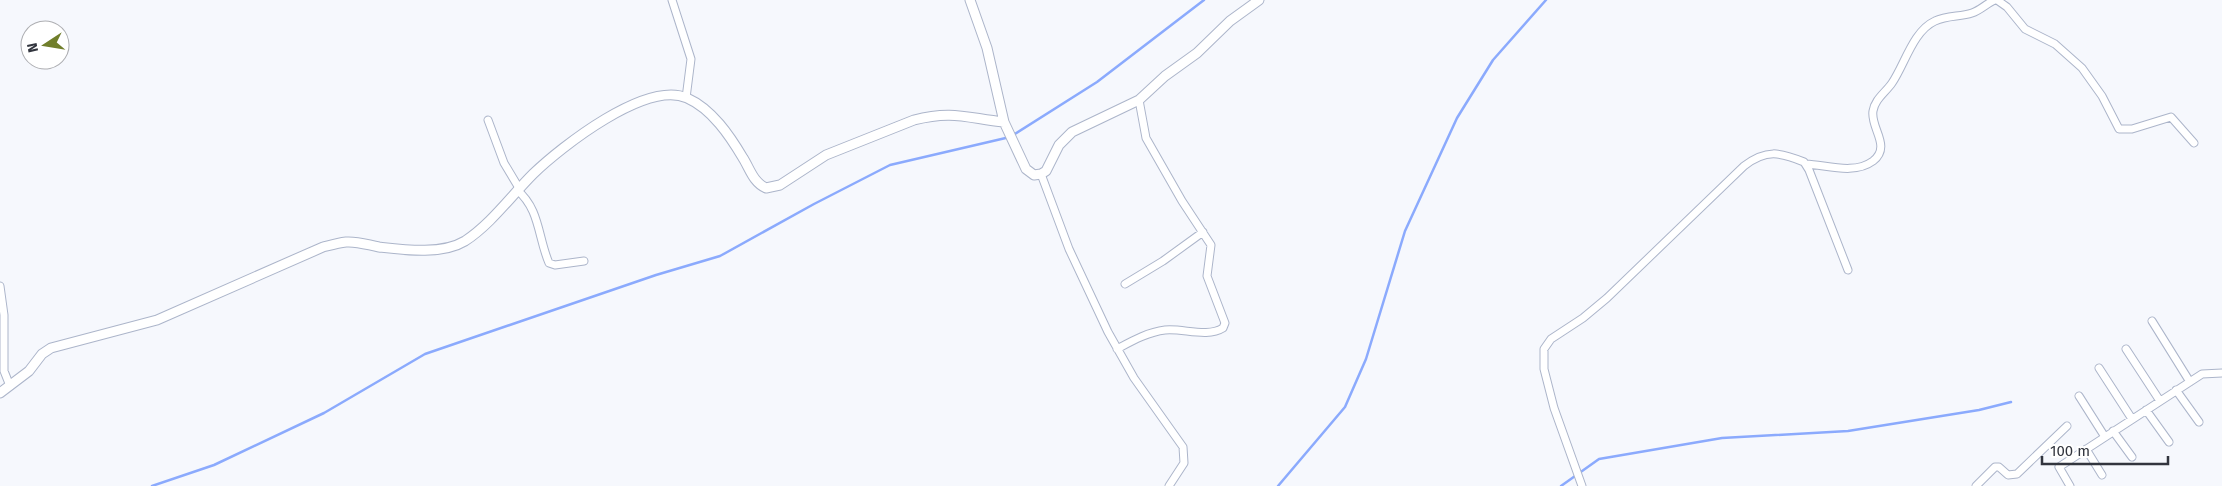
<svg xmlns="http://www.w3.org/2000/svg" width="2222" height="486" font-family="'Fira Sans',sans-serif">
<rect width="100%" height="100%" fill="#f6f8fd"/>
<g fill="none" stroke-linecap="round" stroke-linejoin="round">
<path stroke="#8baafd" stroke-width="2.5" d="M152,486L214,465L324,413L425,354L656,275L720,256L814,204L890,165L1010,137L1097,82L1204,0
M1278,486L1345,407L1366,359L1405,231L1457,118L1493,60L1546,0
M1561,486L1599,459L1722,438L1848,431L1979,410L2011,402"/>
<defs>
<path id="minor" d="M672,0L691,59L686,98
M1997,0L2007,7L2025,29L2055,44L2082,68L2102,96L2119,129H2132L2171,117L2194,143
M488,120L504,163L519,188
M1806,164C1827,165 1854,175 1873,161C1892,146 1870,128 1873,111C1875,99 1885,93 1892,83C1905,64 1913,31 1935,21C1947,15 1960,17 1972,13C1981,10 1987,3 1995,0
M1041,174L1069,249L1108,332L1134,378L1183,447L1184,463L1169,486
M517,190C540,209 538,238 549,263L555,265L584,261
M1125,284L1163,261L1203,232
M0,286L4,315V371L10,386
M2152,321L2190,382
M1117,349C1132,341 1148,332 1165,330C1183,328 1207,338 1223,328L1225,323L1207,276L1211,245L1182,201L1146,138L1139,100
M2126,349L2160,401
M2099,368L2132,419
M2176,390L2199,422
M2079,396L2105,437
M2146,410L2169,442
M2113,431L2132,457
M2086,449L2102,475
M1582,486L1554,408L1544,369V349L1551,339L1583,318L1607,298L1744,166C1766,149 1780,152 1804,162L1809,170L1848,270
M1976,486L1995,467H1999L2008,475L2017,474L2067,426
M2070,486L2059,467L2202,374L2222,373"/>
<path id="tertiary" d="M970,0L987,48L1004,122L1026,169L1034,175L1041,174L1046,171L1059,145L1072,132L1139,100L1165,76L1197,53L1230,21L1259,0
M0,393L29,371L42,354L51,348L157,320L323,247C331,245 338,243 346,242C357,241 368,245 379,247C405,250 442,255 465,241C491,224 511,196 533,174C561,147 646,80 687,98C712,109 730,136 743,158C750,169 753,182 766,188L780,185L826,155L914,120C952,110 967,118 1004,122"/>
</defs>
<use href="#minor" stroke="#acb5ca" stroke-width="9"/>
<use href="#tertiary" stroke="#acb5ca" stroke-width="11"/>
<use href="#minor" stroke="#fff" stroke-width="7"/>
<use href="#tertiary" stroke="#fff" stroke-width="9"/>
</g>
<g transform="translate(45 45) rotate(258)"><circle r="24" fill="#ffffff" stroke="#adaeb2"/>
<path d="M0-4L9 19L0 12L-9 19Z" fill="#707e2b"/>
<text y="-8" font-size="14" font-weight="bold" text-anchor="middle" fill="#32353e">N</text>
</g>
<path d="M2042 456v8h126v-8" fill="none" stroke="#32353e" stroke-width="2.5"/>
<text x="2050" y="456" font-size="15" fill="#32353e" stroke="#ffffff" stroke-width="4" paint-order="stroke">100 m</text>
</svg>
